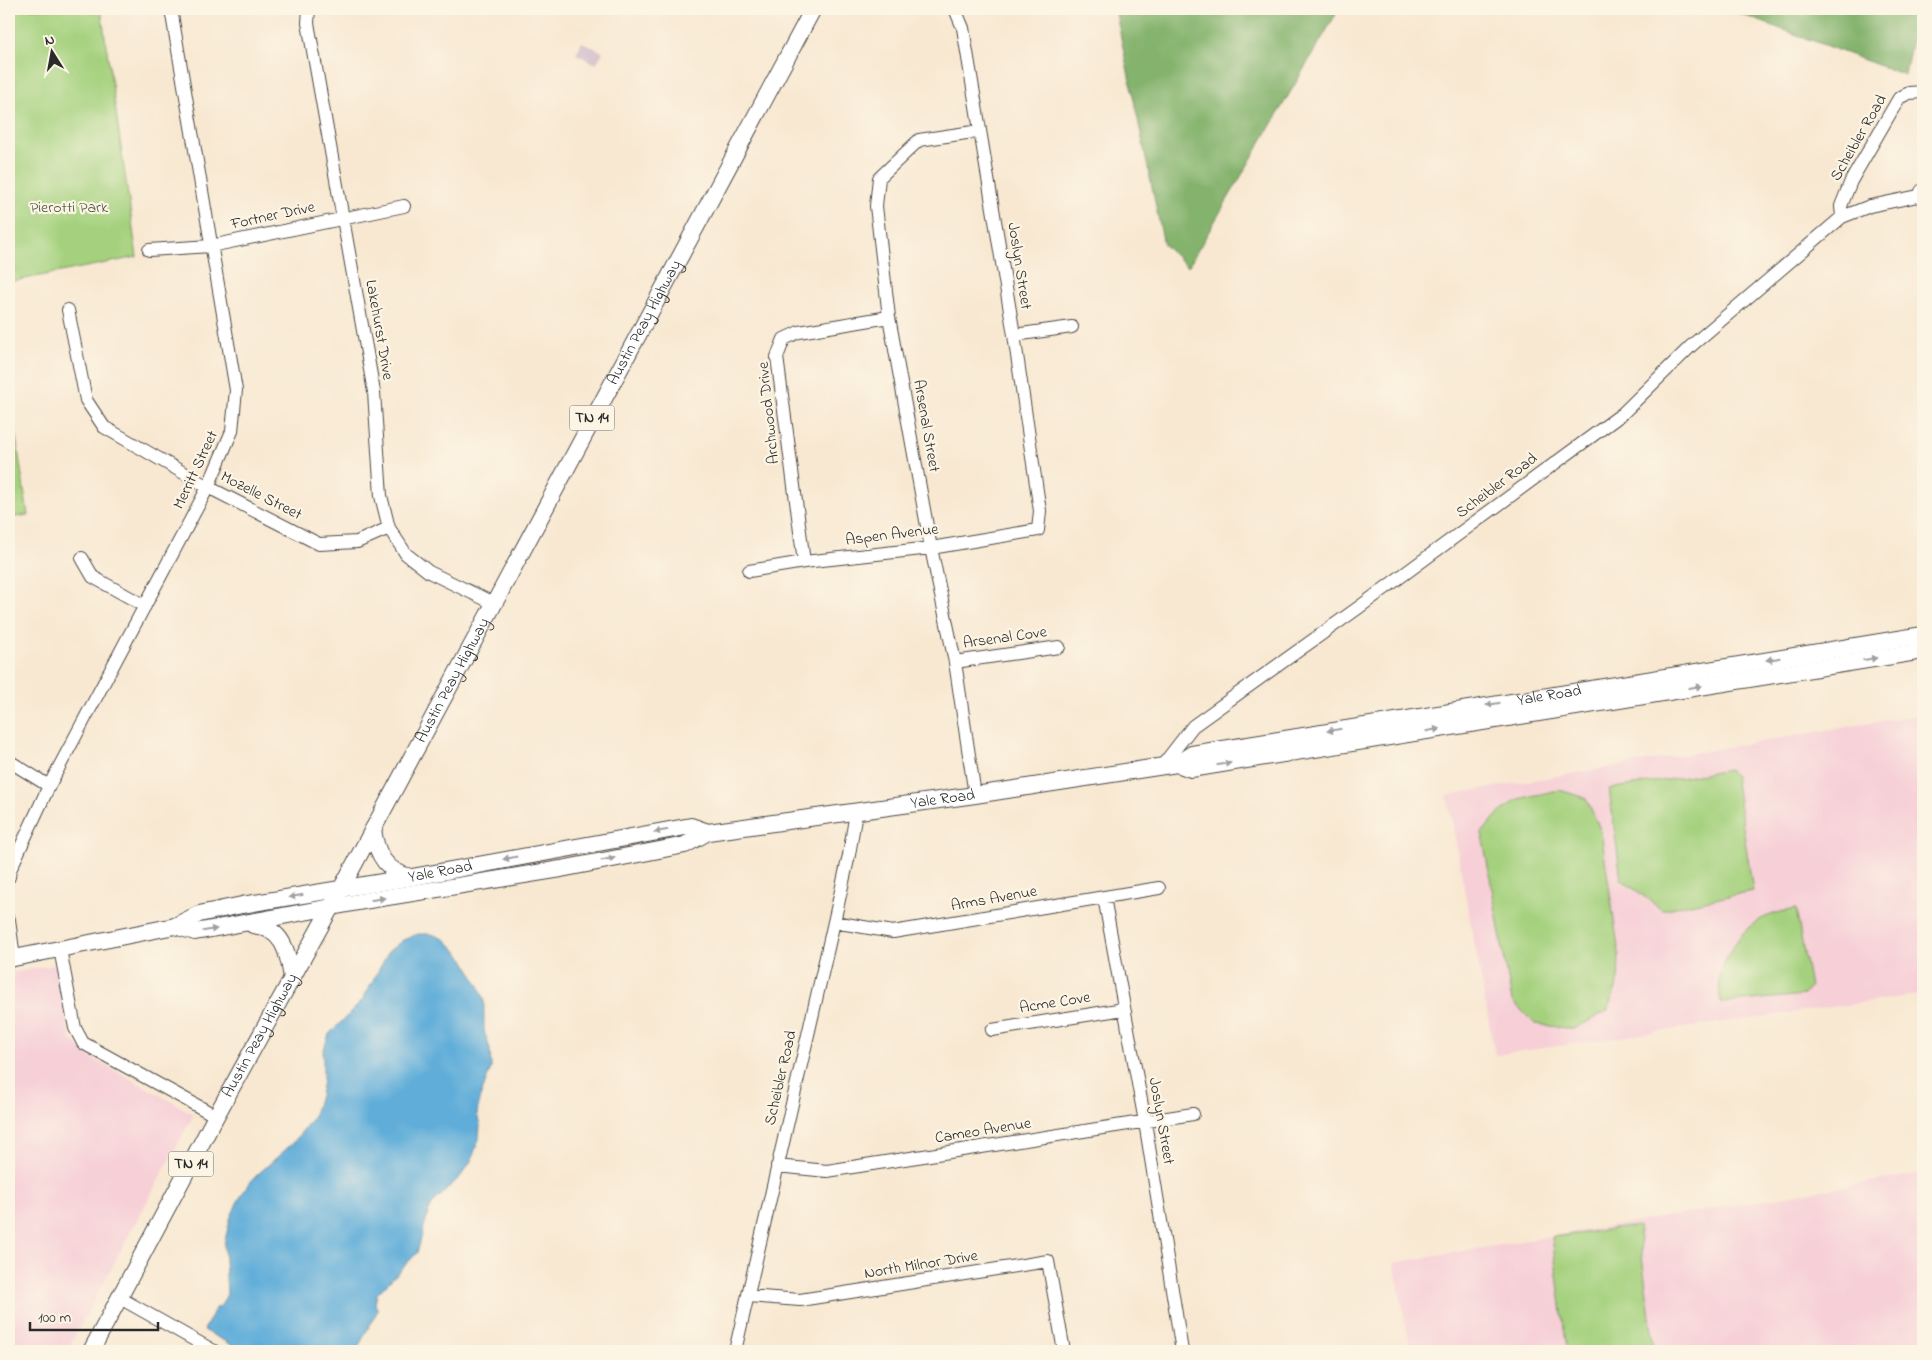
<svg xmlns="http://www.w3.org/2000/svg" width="1932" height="1360" font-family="'Indie Flower',sans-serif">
<rect width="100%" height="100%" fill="#fcf5e5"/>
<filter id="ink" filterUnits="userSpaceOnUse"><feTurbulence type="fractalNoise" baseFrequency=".02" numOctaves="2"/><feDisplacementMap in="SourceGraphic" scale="10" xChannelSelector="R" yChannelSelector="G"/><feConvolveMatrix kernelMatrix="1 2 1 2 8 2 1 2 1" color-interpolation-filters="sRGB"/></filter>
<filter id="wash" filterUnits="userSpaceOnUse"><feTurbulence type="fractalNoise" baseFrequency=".0096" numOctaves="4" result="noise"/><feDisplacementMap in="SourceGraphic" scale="20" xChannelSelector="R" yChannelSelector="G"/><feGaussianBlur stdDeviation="1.12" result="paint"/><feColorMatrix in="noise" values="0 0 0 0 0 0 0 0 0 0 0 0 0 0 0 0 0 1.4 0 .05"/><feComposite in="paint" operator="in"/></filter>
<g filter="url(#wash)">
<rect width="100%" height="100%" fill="#f8e8d1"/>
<path fill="#f6cfd7" d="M1923,714V994L1495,1055L1447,795Z
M55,965L71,1039L89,1056L194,1114L67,1351H9V973Z
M1923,1173V1351H1411L1394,1263Z"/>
<path fill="#d1bdc9" d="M582,42L603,52L596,64L576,54Z"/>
<path fill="#a5d17e" stroke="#687e54" d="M9,9H101L137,257L9,282Z
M9,392L28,515L9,518Z
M1729,770L1735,776L1753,891L1662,910L1621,879L1609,789Z
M1559,790L1586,798L1601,831L1619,954L1618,983L1607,1011L1574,1029L1535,1024L1512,1001L1482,833L1497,815L1518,799Z
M1796,909L1810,987L1804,995L1721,1003C1720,994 1718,984 1720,975C1722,966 1728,955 1733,947C1749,921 1766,914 1796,909Z
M1638,1226L1654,1347L1618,1351H1567L1552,1237Z"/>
<path fill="#84b36d" stroke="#586f4c" d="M1115,9H1339L1188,267L1164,245Z
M1727,9H1918L1905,75Z"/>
<path fill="#60add9" stroke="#466c82" d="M418,934H432L446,940L464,959L479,986L484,999V1031L490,1049L491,1068L479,1100L477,1114L480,1125L479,1139L471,1161L461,1176L433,1203L428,1213L417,1253L377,1294L375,1304L378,1310L356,1351H243L204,1330L215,1309L221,1306L227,1294L224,1245L230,1219L237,1203L247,1186L256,1176L294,1142L313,1117L320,1096L323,1080V1052L329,1034L362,1001L389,951L403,940Z"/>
</g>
<g filter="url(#ink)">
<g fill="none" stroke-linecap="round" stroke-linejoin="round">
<defs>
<path id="minor" d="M309,9L308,23L374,392L381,496L389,528L406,554L429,572L493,603
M1842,217L1841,206L1851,181L1899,98L1909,93L1923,92
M149,250L211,246L404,206
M68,310L86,400L104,427L208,487L319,544L357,542L389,528
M1014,335L1072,327
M82,558L93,577L145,606
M804,562L777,357L784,339L799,332L889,317
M749,571L804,562L931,548L1038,530L1040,511L1014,335L963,28L955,9
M955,662L1059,647
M9,761L49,786
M1162,766L1193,726L1358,608L1622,414L1691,346L1842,217L1870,206L1923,195
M975,795L955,662L931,548L889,317L876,206L879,178L919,140L980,131
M9,877L10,870L49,786L208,487L232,431L236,390L171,9
M1104,897L1145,1122L1182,1351
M9,920L14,958
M834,922L893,932L1159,888
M60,949L75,1028L83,1043L216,1116
M992,1030L1124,1009
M777,1166L827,1171L1193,1114
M748,1296L800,1300L1048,1261L1064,1351
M120,1298L214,1351
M735,1351L834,922L849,855L856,812"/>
<g id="major">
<path d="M1923,192V197"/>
<path d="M1177,764L1191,769L1923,651"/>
<path d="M373,829C376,853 385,872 411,877"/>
<path d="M253,925C283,928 288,952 292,978"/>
<path id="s1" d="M175,926L195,932L364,901L561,869L685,845L708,832L975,795L1177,764L1192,754L1923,635"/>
<path id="s2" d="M9,959L175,926L199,914L242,905L413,877L691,826L708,832"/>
<path id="s3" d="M91,1351L216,1116L341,889L813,9"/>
</g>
</defs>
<use href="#minor" stroke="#4a4744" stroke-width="14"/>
<use href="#major" stroke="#4a4744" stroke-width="18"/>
<use href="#minor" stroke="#fff" stroke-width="12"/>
<use href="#major" stroke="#fff" stroke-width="16"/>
</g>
<defs><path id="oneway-solid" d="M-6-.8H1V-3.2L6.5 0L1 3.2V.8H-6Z" transform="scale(1.25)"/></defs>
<g fill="#a0a0a0">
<use href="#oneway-solid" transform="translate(1773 659) rotate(171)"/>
<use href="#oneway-solid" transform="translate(1870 659) rotate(-9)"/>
<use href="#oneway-solid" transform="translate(1695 687) rotate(-9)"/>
<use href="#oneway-solid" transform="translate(1493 704) rotate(171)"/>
<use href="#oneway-solid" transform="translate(1334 730) rotate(171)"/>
<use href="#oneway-solid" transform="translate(1433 730) rotate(-9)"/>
<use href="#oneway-solid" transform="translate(1224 764) rotate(-9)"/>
<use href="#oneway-solid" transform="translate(661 831) rotate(170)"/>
<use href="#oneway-solid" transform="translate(510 858) rotate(169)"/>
<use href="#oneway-solid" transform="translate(608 859) rotate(-11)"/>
<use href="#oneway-solid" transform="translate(296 896) rotate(171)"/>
<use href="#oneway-solid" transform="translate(378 899) rotate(-9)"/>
<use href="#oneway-solid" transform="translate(210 930) rotate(-9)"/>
</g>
</g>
<g text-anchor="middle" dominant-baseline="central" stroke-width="4.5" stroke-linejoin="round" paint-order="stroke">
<g fill="#fcf5e5" stroke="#6a6863" stroke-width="1">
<rect x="569.5" y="405.5" width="45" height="25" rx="4"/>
<rect x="168.5" y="1151.5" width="45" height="25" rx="4"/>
</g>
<g font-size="15" font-weight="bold" fill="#2b2b2b">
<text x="592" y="418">TN 14</text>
<text x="191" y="1164">TN 14</text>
</g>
<g font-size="16" fill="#2b2b2b" stroke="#fcf5e5">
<text transform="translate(1859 138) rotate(-60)">Scheibler Road</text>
<text transform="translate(273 216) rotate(-12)">Fortner Drive</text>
<text transform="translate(1019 266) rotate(81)">Joslyn Street</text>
<text stroke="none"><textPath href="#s3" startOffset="1168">Austin Peay Highway</textPath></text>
<text transform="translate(379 330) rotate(80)">Lakehurst Drive</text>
<text transform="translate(769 413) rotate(-96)">Archwood Drive</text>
<text transform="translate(926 426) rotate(80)">Arsenal Street</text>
<text transform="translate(196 470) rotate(-65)">Merritt Street</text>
<text transform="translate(1497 486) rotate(-37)">Scheibler Road</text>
<text transform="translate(261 496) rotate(27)">Mozelle Street</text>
<text transform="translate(892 535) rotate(-7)">Aspen Avenue</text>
<text transform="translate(1005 638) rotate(-8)">Arsenal Cove</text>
<text stroke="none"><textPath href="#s3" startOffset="762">Austin Peay Highway</textPath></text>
<text stroke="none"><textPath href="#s1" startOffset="1399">Yale Road</textPath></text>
<text stroke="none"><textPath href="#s1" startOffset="782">Yale Road</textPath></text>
<text stroke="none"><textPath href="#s2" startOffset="441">Yale Road</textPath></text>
<text transform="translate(994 899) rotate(-10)">Arms Avenue</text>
<text transform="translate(1055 1003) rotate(-9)">Acme Cove</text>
<text stroke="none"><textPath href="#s3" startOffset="358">Austin Peay Highway</textPath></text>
<text transform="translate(781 1078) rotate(-77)">Scheibler Road</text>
<text transform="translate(1161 1121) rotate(80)">Joslyn Street</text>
<text transform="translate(983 1131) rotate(-9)">Cameo Avenue</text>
<text transform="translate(921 1265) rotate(-9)">North Milnor Drive</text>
</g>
<g font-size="16" fill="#4a5440" stroke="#fcf5e5">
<text x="69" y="208">Pierotti Park</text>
</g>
</g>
<rect width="1932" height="1360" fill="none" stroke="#fcf5e5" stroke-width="30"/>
<g transform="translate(52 52) rotate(349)" stroke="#fcf5e5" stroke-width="4" paint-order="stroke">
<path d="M0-4L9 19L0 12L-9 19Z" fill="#2b2b2b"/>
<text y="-8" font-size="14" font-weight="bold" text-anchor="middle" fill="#2b2b2b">N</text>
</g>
<path d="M30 1322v8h128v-8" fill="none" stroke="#2b2b2b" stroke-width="2.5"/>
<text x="38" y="1322" font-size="15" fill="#2b2b2b" stroke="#fcf5e5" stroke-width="4" paint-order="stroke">100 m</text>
</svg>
